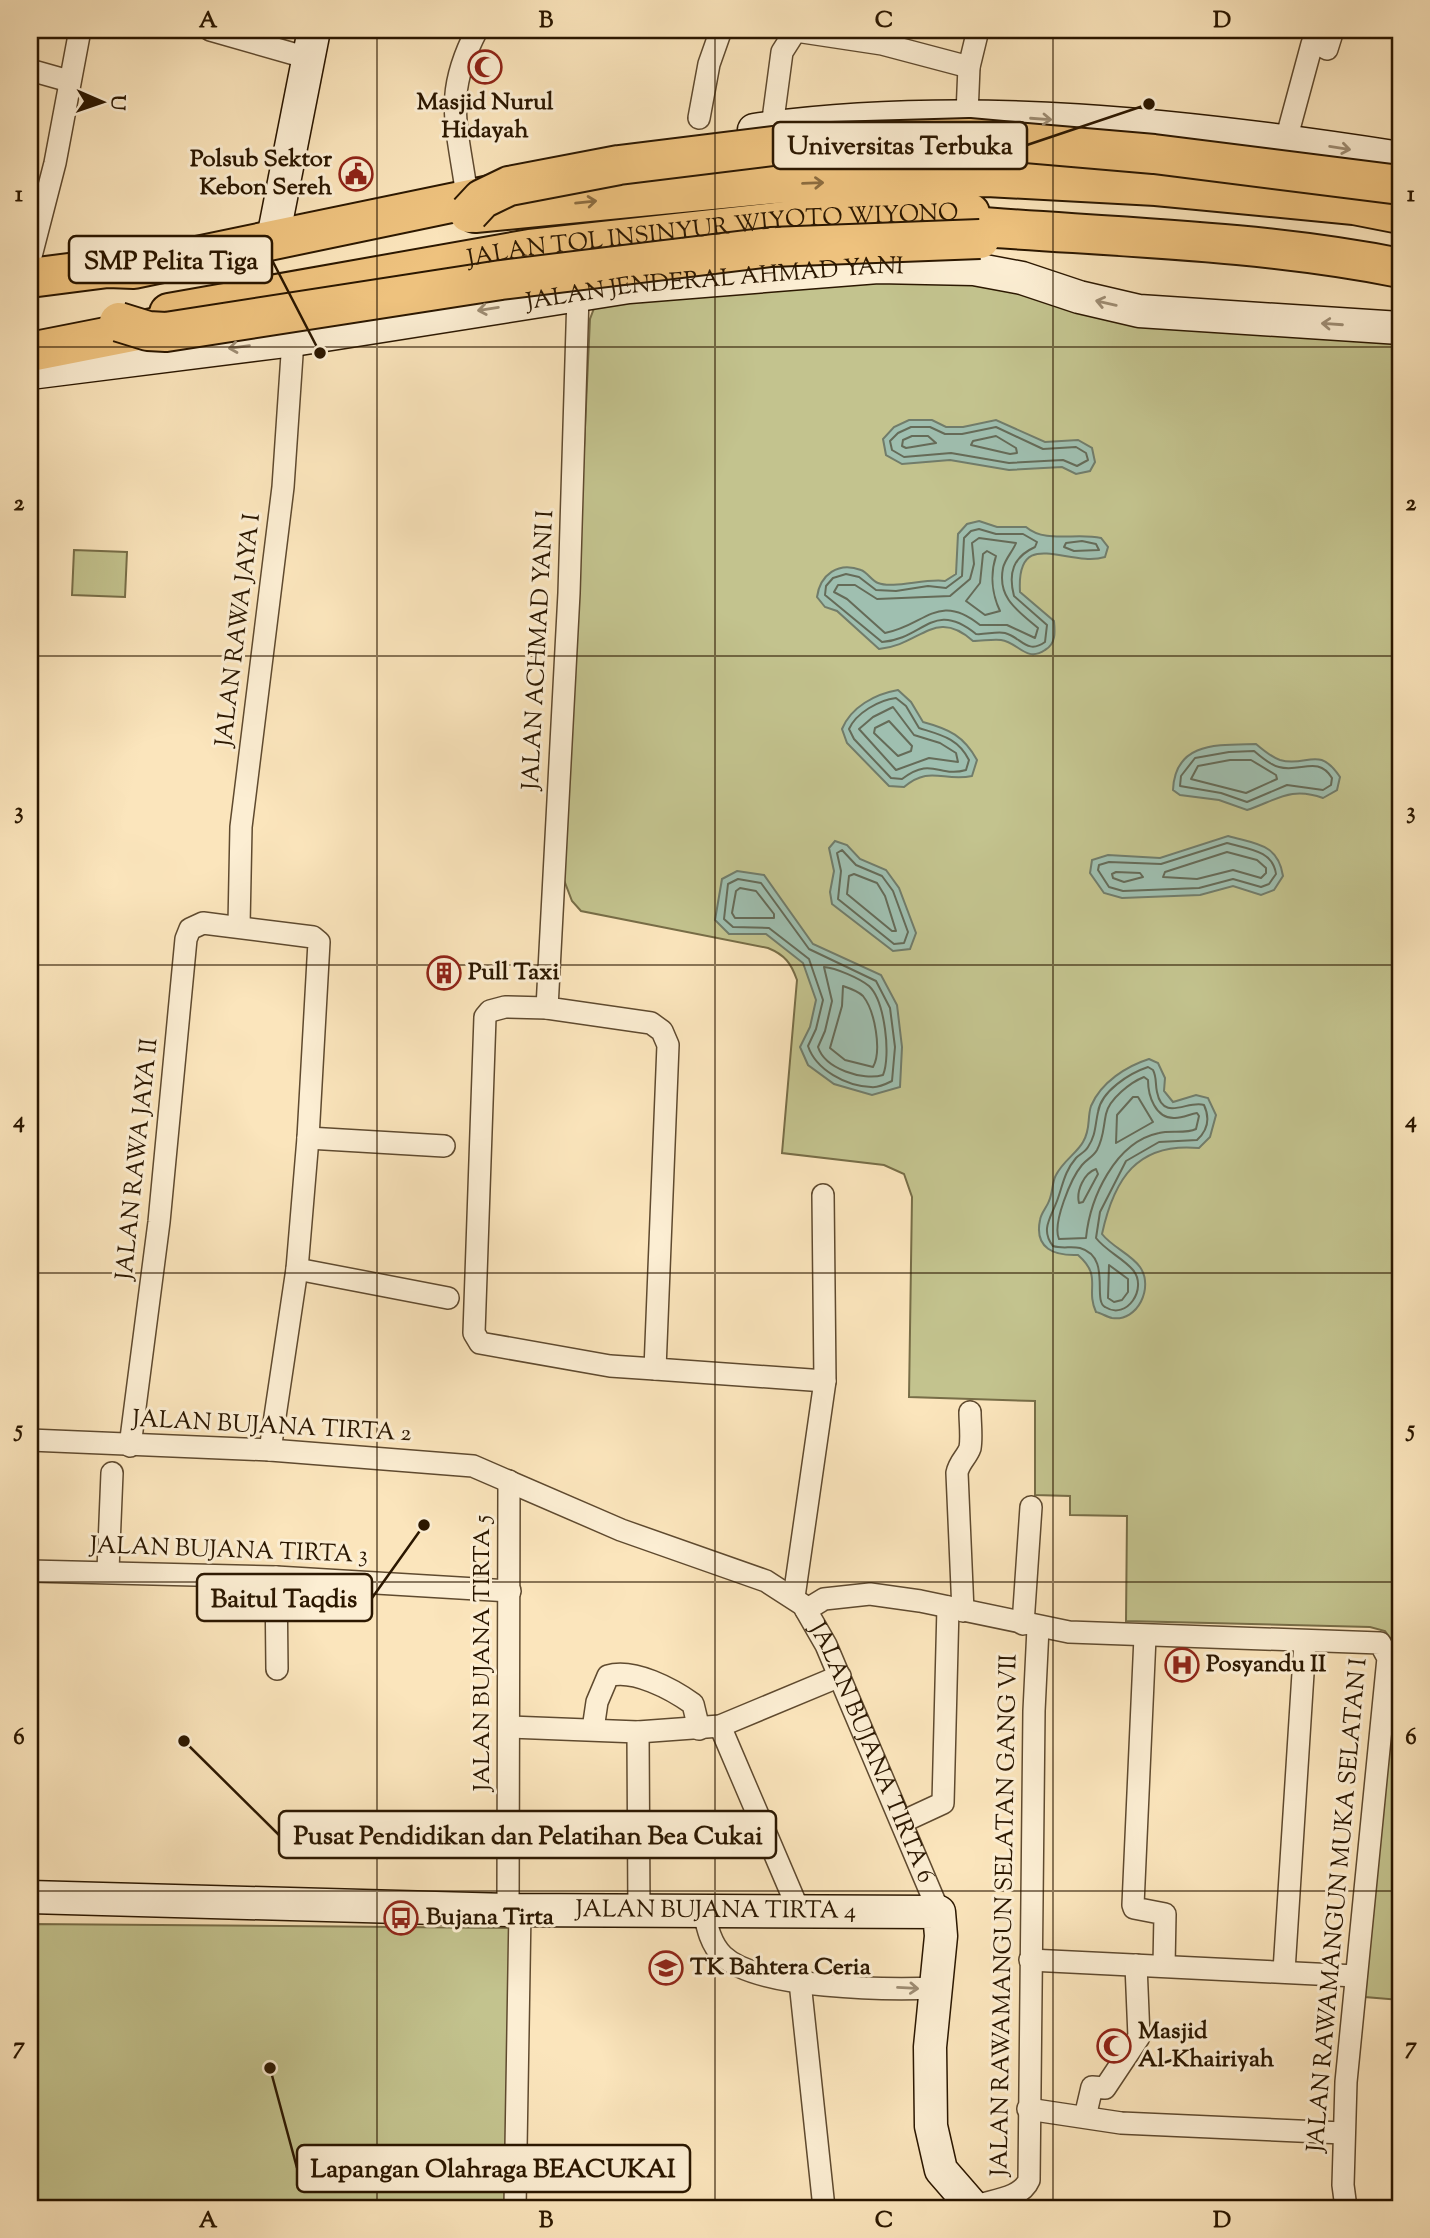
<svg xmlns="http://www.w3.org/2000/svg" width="1430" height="2238" font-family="'Sorts Mill Goudy',serif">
<rect width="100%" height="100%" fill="#fbe5bc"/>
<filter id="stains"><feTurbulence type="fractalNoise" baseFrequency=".00286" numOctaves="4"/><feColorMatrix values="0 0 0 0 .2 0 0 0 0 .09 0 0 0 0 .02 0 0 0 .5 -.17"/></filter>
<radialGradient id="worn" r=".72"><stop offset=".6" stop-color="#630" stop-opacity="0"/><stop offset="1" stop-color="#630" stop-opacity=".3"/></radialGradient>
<path fill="#c3c38e" stroke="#776d47" stroke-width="2" d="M968,278L1400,336V2000L1365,1997L1397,1658L1393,1642L1385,1631L1370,1627L1126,1621L1127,1516L1070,1515V1496L1035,1495V1401L909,1397L912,1197L904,1174L884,1165L782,1153L797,980C791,963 785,955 768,948L581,911L572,901L564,880L590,319L596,303L605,296Z
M74,550L127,552L125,597L72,595Z
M30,1924L515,1928L505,2208H30Z"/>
<path fill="#9fbfb0" stroke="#717c6a" stroke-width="2" d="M909,420H932L946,427H963L996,420L1045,442L1078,440L1092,448L1095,462L1090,471L1076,474L1062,467L1009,470L950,460L902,464L886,455L883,439L894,427Z
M979,521L997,527H1026C1046,544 1076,532 1101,538L1108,547L1105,557C1068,568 1016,525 1020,592L1054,621C1055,632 1056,644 1045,650C1026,663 1018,642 1001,640C992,639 983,641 973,641C935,607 921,645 879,649L837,611L825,607L817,597C820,575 838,561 861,570C867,572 872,581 878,583C893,589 926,578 945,581L956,574L958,534L967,524Z
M898,690L911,702L923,722C949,729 964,736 977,760L972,776C943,782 930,765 904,787L889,786L847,743L842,729C851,707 875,694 898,690Z
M1256,744C1263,750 1271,757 1280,760C1307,768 1318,744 1340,777L1337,790L1323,798C1291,786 1277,800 1247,810L1219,800L1180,795L1173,790C1175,741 1219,745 1256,744Z
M1228,836C1255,844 1278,843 1283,876L1274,890L1261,895L1233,886L1200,895L1122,898L1104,893L1090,873L1092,860L1108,855L1160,858Z
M835,841L847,845L860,859L886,870L899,888L916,933L910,949L893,951L832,904L830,892L834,871L829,848Z
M737,871L764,875L813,944L881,975L897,1005L902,1047L900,1087L872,1095L834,1084L808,1065L800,1047L810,1027L816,1000L803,963L766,934H729L715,920L722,879Z
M1149,1059L1158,1063L1165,1078L1164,1091L1173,1102L1196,1095L1208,1098L1216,1115L1210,1137L1199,1148C1137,1142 1114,1179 1102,1234C1112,1247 1131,1254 1140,1267C1154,1287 1138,1322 1112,1318C1107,1317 1101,1313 1096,1312C1085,1288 1103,1277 1078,1255C1055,1256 1034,1249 1040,1220C1041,1213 1047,1207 1049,1201C1053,1192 1052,1182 1056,1175C1063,1161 1077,1153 1083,1142C1091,1129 1087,1118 1091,1106C1101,1082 1127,1066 1149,1059Z"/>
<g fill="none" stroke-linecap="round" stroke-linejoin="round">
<path stroke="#656b58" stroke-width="2" d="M911,427H930L945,434H962L996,427L1043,449L1076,447L1086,453L1088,460L1077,466L1063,460L1009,463L951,453L904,457L892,450L890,441L898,433Z
M912,436H928L936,443L906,448L902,446L903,440Z
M996,436L1016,448L1017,453L1010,454L971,445L973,441Z
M979,529L996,534H1023L1037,542L1035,547C1013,557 1008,573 1014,596L1047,625L1045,642C1027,655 1021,637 1005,633C996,631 985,635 976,634C933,599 924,639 882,642L825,595L826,586L833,578L846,574L859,577L876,590L896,591L928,586L946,588L962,576L964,538L971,531Z
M979,538L1016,543C1013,551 1005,559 1003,568C997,598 1018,611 1038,628L1035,638L1007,625H980C938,591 925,626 885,633L847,599L834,592L838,585H855L877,599L950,596L970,579L974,564L972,543Z
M1082,541L1096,544L1099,550L1074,551L1064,547L1066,543Z
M987,551L996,556C990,574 992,594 1000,611L985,615L966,601L980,583L983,554Z
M896,698L906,706L919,728C941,735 958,738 969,760L966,770C939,778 932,756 902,779L891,778L854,739L849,729C856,713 879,700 896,698Z
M893,707L914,735L940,743L956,753L958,762L929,758L896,770L859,729L873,717Z
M889,721L912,746L911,751L898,756L874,733L875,728Z
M1254,751C1261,757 1270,765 1279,767C1300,773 1318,755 1332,778L1331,785L1323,790L1287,785L1247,802L1221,793L1180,786L1181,776L1195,758L1229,752Z
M1230,760H1251L1276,775L1277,779L1246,793L1191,779L1198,766Z
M1227,843C1247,849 1273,850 1276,874L1269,884L1261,887L1233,879L1199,888L1123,891L1109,887L1098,870L1099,865L1109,862L1161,864Z
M842,850L856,865L882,876L893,891L908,932L904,943L894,944L838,899L841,871L837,853Z
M1227,852L1257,860L1266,868V873L1261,878L1233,870L1197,879L1163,877L1165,872Z
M1116,872L1140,873L1143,877L1124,882L1113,878L1112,874Z
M854,874L877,883L885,896L896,931H892L847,894L849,876Z
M738,879L761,883L809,949L876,981L890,1008L895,1047L892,1081C886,1084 877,1088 871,1087C846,1086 816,1070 808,1046L816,1029L823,1000L809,959L769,928L733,927L724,919L728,884Z
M740,888L756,891L774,914V918H735L732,913L736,891Z
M824,967C836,968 859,978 869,986C885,1001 891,1056 883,1075C863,1081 825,1069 818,1047L825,1031L832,1001Z
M843,986C849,988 858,991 863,996C875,1011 882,1051 873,1067L845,1060L830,1048L842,1006Z
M1148,1067L1153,1070C1157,1078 1155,1083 1157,1092C1163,1123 1189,1099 1204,1105C1210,1118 1208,1130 1197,1140L1159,1142L1126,1161L1100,1212L1096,1238C1106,1251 1123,1258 1133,1270C1148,1288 1127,1321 1105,1307C1092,1300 1112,1257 1080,1248C1071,1246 1062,1249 1053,1246C1040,1230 1051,1217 1057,1201C1063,1185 1064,1172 1076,1158C1080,1154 1085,1152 1088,1147C1096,1135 1095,1125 1098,1112C1101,1091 1130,1073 1148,1067Z
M1144,1077L1148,1080C1148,1095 1155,1119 1175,1118C1183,1118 1190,1114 1197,1113L1199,1116L1196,1129C1186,1134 1170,1130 1159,1133C1115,1142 1090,1198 1086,1238L1059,1239C1052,1224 1071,1178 1082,1165C1087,1159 1093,1157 1097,1150C1104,1137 1103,1128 1106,1114C1109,1099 1131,1082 1144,1077Z
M1133,1097H1138L1153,1122L1116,1143L1117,1115Z
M1096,1169L1098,1174L1083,1202L1079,1203C1076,1191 1084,1173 1096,1169Z
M1109,1265L1128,1279V1292L1122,1300L1114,1302L1108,1298Z"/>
<defs>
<g id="street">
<path d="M210,30L308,58"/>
<path d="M796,31L882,44L969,67"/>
<path d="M30,70L69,81"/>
<path d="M967,114L969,67L978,30"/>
<path d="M699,118L709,64L721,30"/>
<path d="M772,127L782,52L796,30"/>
<path d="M1286,140L1312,44L1316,42L1327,49L1333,30"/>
<path d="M466,189C456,121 444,93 477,30"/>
<path d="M30,260L55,163L80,30"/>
<path d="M578,295L569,593L547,1008L651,1023L662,1031L668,1045L655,1369L825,1381"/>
<path d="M239,925L241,827L283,487L293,340"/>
<path d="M547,1008L505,1007L490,1011L485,1017L474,1333L480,1343L610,1366L655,1369"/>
<path d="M308,1138L444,1146"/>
<path d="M297,1269L448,1298"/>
<path id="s1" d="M30,1440L270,1450L473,1466L621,1530L766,1581L803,1605L826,1645L939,1912"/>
<path d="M130,1446L159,1222L186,939L190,929L203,923L313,937L319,942L308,1138L297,1269L270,1450"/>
<path d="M108,1570L112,1473"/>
<path d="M30,1571L276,1577L510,1591"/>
<path d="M276,1577L277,1669"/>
<path d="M794,1597L825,1381L823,1195"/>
<path d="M806,1610L824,1599L870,1594L920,1601L1069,1632L1380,1643L1388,1658L1346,2082L1343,2185L1346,2208"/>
<path d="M963,1611L957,1473C959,1462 967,1457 970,1448C972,1437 970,1423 970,1412"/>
<path d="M1023,1624L1031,1507"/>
<path d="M1145,1637L1133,1905L1134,1908L1165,1914L1164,1966"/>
<path d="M720,1726L799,1911"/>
<path d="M510,1727L638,1732L720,1726L840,1676"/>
<path d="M593,1729L597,1702L608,1676C633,1668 672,1689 693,1704L699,1729"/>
<path d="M638,1732L639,1911"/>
<path d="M902,1822L943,1803L948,1607"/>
<path d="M508,1910L509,1481"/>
<path d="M704,1912C707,1927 711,1945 723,1956C758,1989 888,1990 937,1988"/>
<path d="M1030,1960L1356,1976"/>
<path d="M1284,1971L1305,1642"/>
<path d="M800,1982L824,2208"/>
<path d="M1028,2109L1121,2123L1343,2133"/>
<path d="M1085,2117L1092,2087L1105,2088L1139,2037L1136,1965"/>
<path d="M973,2207C992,2200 1021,2199 1029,2180L1034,1711L1038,1628"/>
<path d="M515,2208L520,1910"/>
</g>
<g id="secondary">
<path d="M754,130C969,100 1188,125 1400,158"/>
<path d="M275,228L314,30"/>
<path id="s2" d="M30,373L293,340L629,287L878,267L974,269L1022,278L1079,297L1139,311L1400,328"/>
<path id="s3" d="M30,1897L508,1910L939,1912L941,1936L930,2047L931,2126L941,2170L974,2208"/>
</g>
<g id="highway">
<path d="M475,213L773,184L987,177L1156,186L1354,205L1400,214"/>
<path d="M943,227L968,226C1112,237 1259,240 1400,268"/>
<path d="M30,278L108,268L134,269L504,192"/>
<path id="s4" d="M169,313L530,249L794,220L970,213"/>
<path d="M30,352L162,326"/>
</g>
</defs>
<use href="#street" stroke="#5f4a2f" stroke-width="24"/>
<use href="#secondary" stroke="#2b1700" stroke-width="35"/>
<use href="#highway" stroke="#2b1700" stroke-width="42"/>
<use href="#street" stroke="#fceed3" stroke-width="21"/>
<use href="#secondary" stroke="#fceed3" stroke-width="32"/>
<use href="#highway" stroke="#eec27e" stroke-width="38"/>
<defs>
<path id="highway-bridge" d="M469,213L482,199L509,186L619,165L797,143L969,138L1154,154L1400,185
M119,322L148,331L166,332L501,280L771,247L980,239"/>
</defs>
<use href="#highway-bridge" stroke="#2b1700" stroke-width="42" stroke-linecap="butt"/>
<use href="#highway-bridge" stroke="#eec27e" stroke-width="38"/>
</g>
<defs><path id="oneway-shaft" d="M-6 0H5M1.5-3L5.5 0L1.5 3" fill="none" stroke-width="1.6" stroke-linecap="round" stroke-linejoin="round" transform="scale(1.75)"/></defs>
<g stroke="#9e8d74">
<use href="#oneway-shaft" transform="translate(1041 119) rotate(4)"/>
<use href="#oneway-shaft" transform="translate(1340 148) rotate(9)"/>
<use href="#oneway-shaft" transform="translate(1106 303) rotate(-167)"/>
<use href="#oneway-shaft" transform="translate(488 309) rotate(171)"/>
<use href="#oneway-shaft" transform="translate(1332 324) rotate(-176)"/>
<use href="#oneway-shaft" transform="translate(239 347) rotate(173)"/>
<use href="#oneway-shaft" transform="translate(908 1988) rotate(3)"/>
</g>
<g stroke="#8c6c3f">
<use href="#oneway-shaft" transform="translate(813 183) rotate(-2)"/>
<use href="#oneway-shaft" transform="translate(586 202) rotate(-6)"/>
</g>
<path fill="none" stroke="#2b1700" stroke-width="2" stroke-opacity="0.55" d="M377,30V2208M715,30V2208M1053,30V2208M30,347H1400M30,656H1400M30,965H1400M30,1273H1400M30,1582H1400M30,1891H1400"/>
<defs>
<symbol id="mosque-ring" viewBox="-11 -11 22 22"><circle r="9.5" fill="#fceed3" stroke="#8f2418" stroke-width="1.5"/><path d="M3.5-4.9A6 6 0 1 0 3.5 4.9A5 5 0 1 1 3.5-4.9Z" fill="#8f2418"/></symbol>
<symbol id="civic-ring" viewBox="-11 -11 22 22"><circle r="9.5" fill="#fceed3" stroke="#8f2418" stroke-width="1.5"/><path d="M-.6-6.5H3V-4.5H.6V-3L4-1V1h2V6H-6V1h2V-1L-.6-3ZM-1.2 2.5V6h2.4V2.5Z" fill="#8f2418"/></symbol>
<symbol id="building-ring" viewBox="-11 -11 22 22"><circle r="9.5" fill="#fceed3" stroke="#8f2418" stroke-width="1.5"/><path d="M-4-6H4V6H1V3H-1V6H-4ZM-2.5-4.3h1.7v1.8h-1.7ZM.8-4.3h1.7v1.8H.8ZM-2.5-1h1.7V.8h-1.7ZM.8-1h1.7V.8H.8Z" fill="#8f2418"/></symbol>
<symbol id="hospital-ring" viewBox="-11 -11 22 22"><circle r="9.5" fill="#fceed3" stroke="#8f2418" stroke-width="1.5"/><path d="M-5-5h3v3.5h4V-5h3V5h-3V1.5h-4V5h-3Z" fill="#8f2418"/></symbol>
<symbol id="bus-ring" viewBox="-11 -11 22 22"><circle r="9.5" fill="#fceed3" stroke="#8f2418" stroke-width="1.5"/><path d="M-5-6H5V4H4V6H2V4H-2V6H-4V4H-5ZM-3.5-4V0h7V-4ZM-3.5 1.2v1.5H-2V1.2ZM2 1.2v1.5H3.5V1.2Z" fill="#8f2418"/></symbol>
<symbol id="school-ring" viewBox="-11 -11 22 22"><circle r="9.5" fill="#fceed3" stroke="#8f2418" stroke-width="1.5"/><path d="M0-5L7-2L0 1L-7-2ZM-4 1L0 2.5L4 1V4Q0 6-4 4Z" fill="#8f2418"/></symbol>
</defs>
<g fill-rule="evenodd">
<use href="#mosque-ring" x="466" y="48" width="38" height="38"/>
<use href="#civic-ring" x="337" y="155" width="38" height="38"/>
<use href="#building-ring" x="425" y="954" width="38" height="38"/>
<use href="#hospital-ring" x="1163" y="1646" width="38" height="38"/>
<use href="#bus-ring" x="382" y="1899" width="38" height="38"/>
<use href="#school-ring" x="647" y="1949" width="38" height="38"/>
<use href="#mosque-ring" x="1095" y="2027" width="38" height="38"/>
</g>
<g text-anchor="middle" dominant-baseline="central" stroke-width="6" stroke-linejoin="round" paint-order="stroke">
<g font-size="24" font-weight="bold" fill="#2b1700" stroke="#fceed3" text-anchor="start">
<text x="485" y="103" text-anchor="middle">Masjid Nurul<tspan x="485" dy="28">Hidayah</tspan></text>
<text x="332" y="160" text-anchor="end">Polsub Sektor<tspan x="332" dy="28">Kebon Sereh</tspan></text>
<text x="468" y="973">Pull Taxi</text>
<text x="1206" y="1665">Posyandu II</text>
<text x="426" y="1918">Bujana Tirta</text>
<text x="690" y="1968">TK Bahtera Ceria</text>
<text x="1138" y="2032">Masjid<tspan x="1138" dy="28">Al-Khairiyah</tspan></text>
</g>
<g font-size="24" fill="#2b1700" stroke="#fceed3">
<text stroke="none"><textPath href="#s4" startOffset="550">JALAN TOL INSINYUR WIYOTO WIYONO</textPath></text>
<text stroke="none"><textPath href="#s2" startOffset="691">JALAN JENDERAL AHMAD YANI</textPath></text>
<text transform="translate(239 630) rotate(-83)">JALAN RAWA JAYA I</text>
<text transform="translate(539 650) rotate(-87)">JALAN ACHMAD YANI I</text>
<text transform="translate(138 1159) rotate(-84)">JALAN RAWA JAYA II</text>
<text transform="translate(272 1427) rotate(3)">JALAN BUJANA TIRTA 2</text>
<text transform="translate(229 1551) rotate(2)">JALAN BUJANA TIRTA 3</text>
<text transform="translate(483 1653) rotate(-90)">JALAN BUJANA TIRTA 5</text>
<text stroke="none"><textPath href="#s1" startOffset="966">JALAN BUJANA TIRTA 6</textPath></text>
<text transform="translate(1338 1905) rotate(-85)">JALAN RAWAMANGUN MUKA SELATAN I</text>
<text stroke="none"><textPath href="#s3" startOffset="686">JALAN BUJANA TIRTA 4</textPath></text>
<text transform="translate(1005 1915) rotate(-89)">JALAN RAWAMANGUN SELATAN GANG VII</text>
</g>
</g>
<path fill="none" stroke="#2b1700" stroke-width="2.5" d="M1149 104L1027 145M320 353L272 260M424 1525L372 1598M184 1741L279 1835M270 2068L297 2168"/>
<g fill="#2b1700" stroke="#fceed3" stroke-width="2.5">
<circle cx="1149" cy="104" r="7"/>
<circle cx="320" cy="353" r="7"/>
<circle cx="424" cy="1525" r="7"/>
<circle cx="184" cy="1741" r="7"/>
<circle cx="270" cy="2068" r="7"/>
</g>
<g fill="#fceed3" stroke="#2b1700" stroke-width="2.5">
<rect x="773" y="122" width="254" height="47" rx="7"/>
<rect x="69" y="236" width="203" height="47" rx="7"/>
<rect x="197" y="1574" width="175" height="47" rx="7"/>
<rect x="279" y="1811" width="497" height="47" rx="7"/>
<rect x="297" y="2145" width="393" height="47" rx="7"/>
</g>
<g font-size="26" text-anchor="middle" font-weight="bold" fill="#2b1700">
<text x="900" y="154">Universitas Terbuka</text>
<text x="171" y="269">SMP Pelita Tiga</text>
<text x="284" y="1607">Baitul Taqdis</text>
<text x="528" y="1844">Pusat Pendidikan dan Pelatihan Bea Cukai</text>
<text x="493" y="2177">Lapangan Olahraga BEACUKAI</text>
</g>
<rect width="1430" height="2238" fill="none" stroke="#fbe5bc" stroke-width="77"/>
<g transform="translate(102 102) rotate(92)" stroke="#fceed3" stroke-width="5" paint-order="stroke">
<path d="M0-5L12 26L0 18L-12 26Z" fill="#2b1700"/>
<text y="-10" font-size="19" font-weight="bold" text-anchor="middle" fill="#2b1700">U</text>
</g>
<rect x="38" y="38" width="1354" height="2162" fill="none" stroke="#2b1700" stroke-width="2.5"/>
<g font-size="23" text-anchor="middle" font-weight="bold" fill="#2b1700">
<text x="208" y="27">A</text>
<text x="546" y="27">B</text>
<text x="884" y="27">C</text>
<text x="1222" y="27">D</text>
<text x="19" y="201">1</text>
<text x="1411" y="201">1</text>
<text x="19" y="510">2</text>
<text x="1411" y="510">2</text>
<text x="19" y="818">3</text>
<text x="1411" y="818">3</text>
<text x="19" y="1127">4</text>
<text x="1411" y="1127">4</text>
<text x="19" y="1436">5</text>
<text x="1411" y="1436">5</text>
<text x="19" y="1744">6</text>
<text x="1411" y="1744">6</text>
<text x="19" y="2053">7</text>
<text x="1411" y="2053">7</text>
<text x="208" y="2227">A</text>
<text x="546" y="2227">B</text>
<text x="884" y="2227">C</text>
<text x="1222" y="2227">D</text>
</g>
<rect width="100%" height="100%" filter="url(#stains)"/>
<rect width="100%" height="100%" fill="url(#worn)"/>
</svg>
